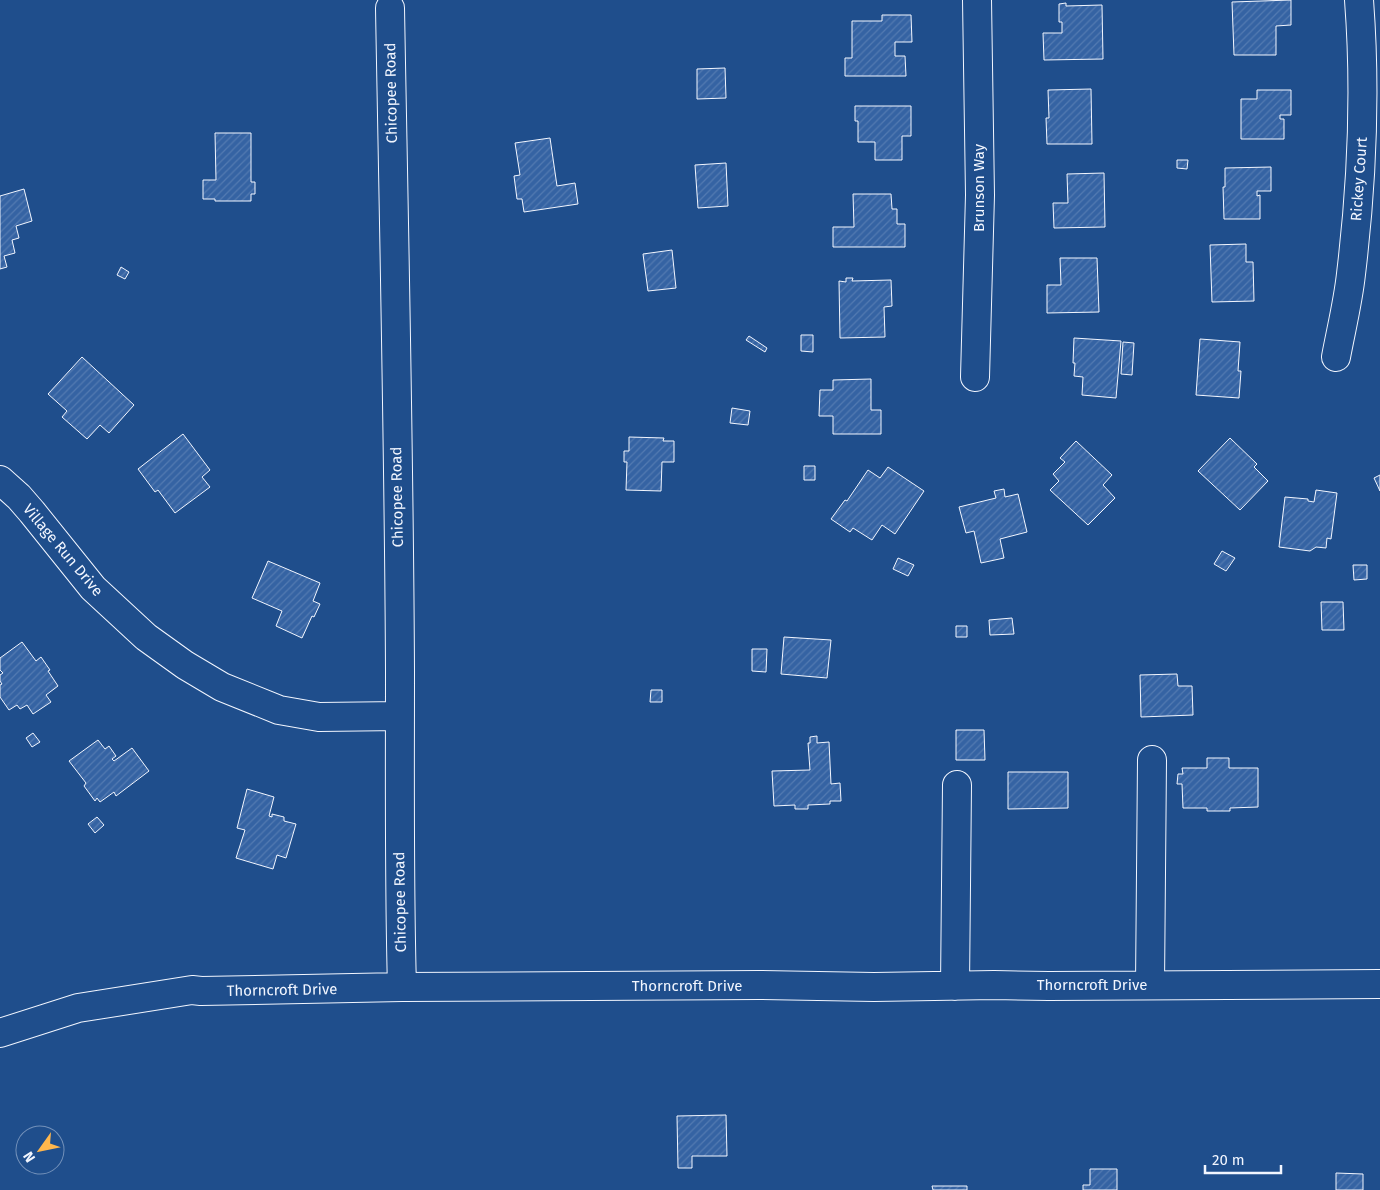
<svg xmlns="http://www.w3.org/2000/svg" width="1380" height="1190" font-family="'Fira Sans',sans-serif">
<defs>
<pattern id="building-hatch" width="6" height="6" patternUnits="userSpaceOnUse" patternTransform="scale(1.25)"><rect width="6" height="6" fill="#3563a3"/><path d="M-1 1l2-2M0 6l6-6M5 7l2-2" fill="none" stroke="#537ab1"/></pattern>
</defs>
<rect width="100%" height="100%" fill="#1f4e8c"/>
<path fill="url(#building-hatch)" stroke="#f2f6ff" d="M1291,0V25L1276,26V55H1234L1232,2Z
M1066,3V6L1102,5L1103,59L1044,60L1043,33H1062V22H1059V4Z
M882,15H911L912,42H895V56H905L906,76H845V58H852V21H882Z
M725,68L726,98L697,99V69Z
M1091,89L1092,144H1047L1046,118H1049L1048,90Z
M1257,90H1291V115H1280V119H1284V139H1241V99H1257Z
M855,106H911V136H902V160H875V142H858V121H855Z
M215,133H251V182H255V194H251V201H215V199H203V180H216Z
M550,138L557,186L575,183L578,204L524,212L522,199H517L514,176L520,175L515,143Z
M1177,160H1188L1187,169L1177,168Z
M726,163L728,206L698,208L695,165Z
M1271,167V191H1257V196L1260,195V219H1224L1223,187H1225V168Z
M1104,173L1105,227L1054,228L1053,203H1068L1067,174Z
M24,189L32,221L16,226L19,238L12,240L15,253L4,256L7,267L0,269V196Z
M853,194H891L892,209H897V224H905V247H833V227H854Z
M1246,244V262H1253L1254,301L1212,302L1210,245Z
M672,250L676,288L648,291L643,254Z
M1060,258H1097L1099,312L1047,313V285H1061Z
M121,267L129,272L125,279L117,275Z
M846,278H853L852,281L891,280L892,306L884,307L885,337L840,338L839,281L846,282Z
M801,335H813V352L801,351Z
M749,336L767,348L765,352L746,340Z
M1074,338L1121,341L1116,398L1082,395L1083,377L1074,376L1075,363H1073Z
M1200,339L1240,342L1238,371H1241L1239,398L1196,395Z
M1123,342L1134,343L1132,375L1121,374Z
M82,357L134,405L109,433L100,425L87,439L62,417L67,411L48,394Z
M871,379V410H881V434H833V416H819L820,390H833V380Z
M732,408L750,411L748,425L730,423Z
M183,434L210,470L202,477L210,487L175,513L158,490L155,492L138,469Z
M629,437L664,438L663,441H674V462H662L661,491L626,490L627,462H624V451H629Z
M1230,438L1257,464L1254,467L1268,481L1240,510L1198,471Z
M1076,441L1112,475L1103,485L1115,498L1088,525L1050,490L1059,481L1053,474L1065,462L1060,458Z
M804,466H815V480H804Z
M888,467L924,491L895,534L882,525L872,540L853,528L850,532L831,519L845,500L847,501L868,470L880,478Z
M1380,475V491L1374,478Z
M1004,489L1005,497L1018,494L1027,532L1000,539L1004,558L981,563L974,531L966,533L959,507L996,498L994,491Z
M1316,490L1337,493L1331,539L1327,538L1326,548L1316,547L1310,551L1279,547L1285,497L1308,499V501L1314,502Z
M1222,551L1235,558L1226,571L1214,564Z
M898,558L914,565L908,576L893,569Z
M268,561L320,583L313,601L320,604L314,617L312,616L302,638L276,626L282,611L252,598Z
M1353,565H1367V579L1354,580Z
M1321,602H1343L1344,630H1322Z
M1012,618L1014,634L990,635L989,620Z
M956,626H967V637H956Z
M784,637L831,640L827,678L781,674Z
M22,642L36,661L41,657L50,670L48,671L58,686L46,695L51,702L33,714L27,705L20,709L17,705L9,710L0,697V685L2,684L0,681V675L3,673L0,670V658Z
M752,649H767L766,672L752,671Z
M1177,674L1178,686H1192L1193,715L1141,717L1140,675Z
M651,690H662V702H650Z
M956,730H984L985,760H956Z
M33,733L40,742L32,747L26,738Z
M817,736V743L829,742L831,784L840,783L841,801H830V804L808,805V809H795V805L774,806L772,771L810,770L808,743H810V737Z
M98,740L105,749L109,746L116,756L112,759L114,761L132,748L149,771L116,796L114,792L100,802L97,798L95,801L84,786L86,783L69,761Z
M1207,758H1229V768H1258V807L1230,808V811H1207V808H1183L1182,784H1177L1178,774H1183L1182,768H1207Z
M1008,772H1068V808L1008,809Z
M247,789L274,797L269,816L272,817V814L284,817V821L296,824L286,858L277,855L273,869L236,858L245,830L237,828Z
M97,817L104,825L95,833L88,824Z
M726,1115L727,1156H692V1168H678L677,1116Z
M1090,1169H1117V1190H1083V1185H1090Z
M1336,1173L1363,1174V1190H1336Z
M932,1186H967V1190H933Z"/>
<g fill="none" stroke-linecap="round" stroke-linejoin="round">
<defs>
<path id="minor" d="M390,8C394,229 399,451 400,672C400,777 399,882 402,987
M1336,357C1341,330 1348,302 1351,274C1362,183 1366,91 1359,0
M975,377L980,195L977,0
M0,480L19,497L32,512L93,588L146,637L185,665L222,687L279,710L319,717L400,716
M1150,985L1152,760
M955,986L957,785
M0,1033L78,1008L192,990L201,991L402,987L758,985L874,987L994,985L1049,986L1380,984"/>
</defs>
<use href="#minor" stroke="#f2f6ff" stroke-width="30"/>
<use href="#minor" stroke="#1f4e8c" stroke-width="28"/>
</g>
<g text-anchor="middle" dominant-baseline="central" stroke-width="4" stroke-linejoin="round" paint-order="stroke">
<g font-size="15" fill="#f2f6ff" stroke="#1f4e8c">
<text transform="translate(391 93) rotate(-91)">Chicopee Road</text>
<text transform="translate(1359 179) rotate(-86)">Rickey Court</text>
<text transform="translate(979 188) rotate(-90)">Brunson Way</text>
<text transform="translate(397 497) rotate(-91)">Chicopee Road</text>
<text transform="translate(63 550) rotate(50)">Village Run Drive</text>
<text transform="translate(400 902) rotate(-91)">Chicopee Road</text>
<text x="1092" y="985">Thorncroft Drive</text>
<text x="687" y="986">Thorncroft Drive</text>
<text transform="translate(282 990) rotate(-1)">Thorncroft Drive</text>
</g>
</g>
<g transform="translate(40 1150) rotate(237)"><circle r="24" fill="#1f4e8c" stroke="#7391ba"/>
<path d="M0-4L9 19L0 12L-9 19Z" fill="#ffb74d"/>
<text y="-8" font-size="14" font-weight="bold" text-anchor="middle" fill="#f2f6ff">N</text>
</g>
<path d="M1205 1165v8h76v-8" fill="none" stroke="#f2f6ff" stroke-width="2.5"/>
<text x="1212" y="1165" font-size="15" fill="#f2f6ff" stroke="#1f4e8c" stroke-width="4" paint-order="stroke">20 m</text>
</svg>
